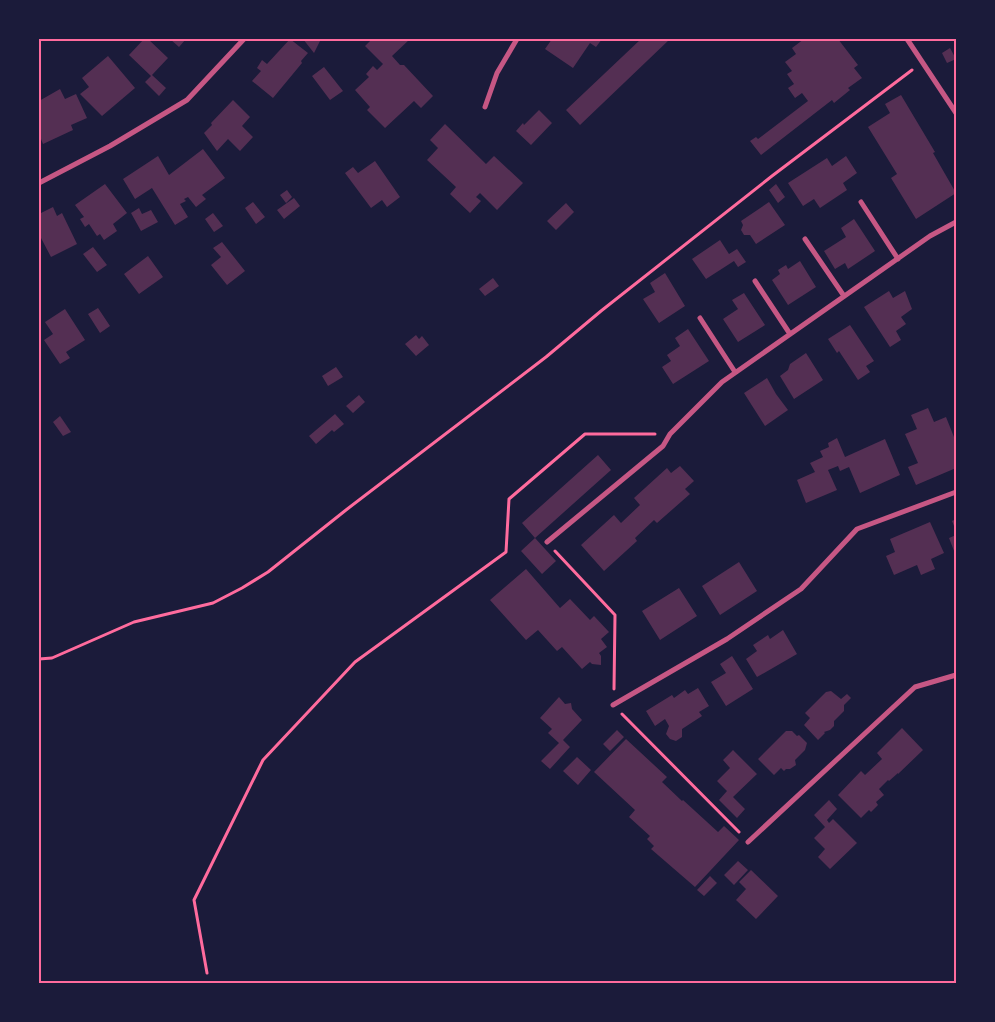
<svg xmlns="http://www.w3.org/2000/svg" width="995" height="1022" font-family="Manrope,sans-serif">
<rect width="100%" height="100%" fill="#1b1b3a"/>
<path fill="#542f53" d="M144,39H148L168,58L152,75L166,88L159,96L145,82L151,76L129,55Z
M170,39H186L179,47Z
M290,39L308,53L301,61L302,63L273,98L252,81L261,71L257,68L262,60L267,64Z
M303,39H321L314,53Z
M372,39H410L392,56L400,65H404L433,96L421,108L414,101L385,128L367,110L370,107L355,90L369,77L366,74L373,66L377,70L383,64L365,46Z
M552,39H602L596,47L590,43L573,68L545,49Z
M641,39H670L580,125L566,110Z
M804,39H838L858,65L854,68L862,78L848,88L850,90L834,103L832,100L761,155L750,141L756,137L758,139L808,101L802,93L795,98L788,88L794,84L787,74L792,71L785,62L796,54L792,48Z
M950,48L956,59L947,63L942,53Z
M108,56L135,88L102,116L80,94L89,87L82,78Z
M324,67L343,91L330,100L312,76Z
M60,89L65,99L76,94L87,118L71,125L73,130L43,144L39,134V101Z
M901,95L935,152L933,153L956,193L916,219L891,178L897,174L868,127L890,113L885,104Z
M233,100L250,117L242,126L253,137L240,151L228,139L217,151L204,133L212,125L211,123Z
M539,110L552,123L531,145L516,131L523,123L524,125Z
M445,124L486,164L494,156L523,183L497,210L480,193L476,197L481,201L470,213L450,194L456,187L427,160L438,148L430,140Z
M203,149L225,178L202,195L206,199L196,207L188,197L184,199L186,201L180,204L188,217L175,225L152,188L135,199L123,179L158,156L169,175Z
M846,156L857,173L843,183L847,190L820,208L814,199L803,206L788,183L827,158L832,166Z
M375,161L400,197L387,207L382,200L371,208L345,173L353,167L358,173Z
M105,184L127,213L113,224L117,231L104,240L100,234L97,236L89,224L85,227L80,219L84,217L75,205Z
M776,184L785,197L778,203L769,190Z
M287,190L292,197L286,203L280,195Z
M294,198L300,206L284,219L277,210Z
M253,202L265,217L256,224L245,208Z
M769,202L785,225L756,244L750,235H744L741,230L743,225L741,221Z
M566,203L574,212L556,230L547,221Z
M53,207L57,216L62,213L77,244L51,257L41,238L39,239V214Z
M139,208L142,214L151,210L158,222L141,231L131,213Z
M213,213L223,226L214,232L205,219Z
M854,219L875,251L848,269L845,263L835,269L824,251L846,237L841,228Z
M720,240L729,254L737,249L746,262L738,267L734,261L706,279L692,259Z
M222,242L245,271L227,285L211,265L221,257L213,248Z
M93,247L107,265L97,272L83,254Z
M148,256L163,277L139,294L124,274Z
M800,261L816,287L788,305L772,280L780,274L778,270L786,265L788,269Z
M665,273L685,306L659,323L643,299L655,292L650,283Z
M493,278L499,286L485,296L479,289Z
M889,291L893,298L905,291L912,309L901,317L906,324L896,331L901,340L890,347L864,307Z
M744,293L765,325L738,342L723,319L738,309L732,300Z
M98,308L110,326L100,333L88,314Z
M65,309L85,340L66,352L70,358L60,364L44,340L53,334L45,322Z
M850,325L874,361L866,366L870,372L858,380L839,351L837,353L828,339Z
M688,329L709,361L673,384L662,367L671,361L667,355L680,346L675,338Z
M416,335L419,339L422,336L429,345L416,356L405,344Z
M806,353L823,380L794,399L780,376L788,370L790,364Z
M336,367L343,377L328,386L322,376Z
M767,378L776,394L788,410L765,426L744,393Z
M359,395L365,402L353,413L346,406Z
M928,408L934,422L946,417L956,442V468L916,485L908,467L918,463L905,434L917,429L911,415Z
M335,414L344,424L334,432L332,430L316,444L309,436Z
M60,416L71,432L63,436L53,422Z
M837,438L845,457L885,439L900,475L860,493L849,467L840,471L838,466L828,470L837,490L806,503L797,480L815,472L810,463L823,457L820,451L829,447L828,443Z
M598,455L611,470L535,538L522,523Z
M680,466L694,481L685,489L690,494L657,523L654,520L635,538L637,541L604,571L581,545L614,515L621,523L640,505L634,498L667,468L671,473Z
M956,519V531L952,521Z
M930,522L944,553L931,559L935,569L921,575L917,565L894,575L886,556L895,552L890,539Z
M956,535V556L949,538Z
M535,538L556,561L542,574L521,551Z
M739,562L757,591L720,615L702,586Z
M526,569L560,608L570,599L590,620L594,616L609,632L601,639L607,647L599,653L601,656V665L592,664L590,662L582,669L562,647L557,651L538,630L526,640L490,600Z
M679,588L697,616L660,640L642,611Z
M783,630L797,654L757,677L746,659L757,651L753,645L768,635L770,639Z
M732,656L753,689L726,706L711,682L726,673L720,664Z
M698,688L709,706L699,712L702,716L682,729V737L676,741L670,739L666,734L669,726L665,719L655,726L646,711L672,695L674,698L685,690L688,694Z
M831,691L841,699L847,694L851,698L844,705V711L834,721V726L830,730L824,732L825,733L818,740L804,725L810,718L805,713L826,692Z
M559,697L565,704L571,703L572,709L582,720L563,740L570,747L550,769L541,761L559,743L548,733L552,729L540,718Z
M902,728L923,750L898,774V773L889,781L888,780L879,789L884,795L876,802L878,805L871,812L869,810L861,818L838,795L861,771L865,775L882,759L877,753Z
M617,730L624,737L610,751L603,744Z
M786,731H792L797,736L799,735L807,743L805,750L795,760L796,765L790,769H786L784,771L781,768L774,775L758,759Z
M626,739L667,777L662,782L682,801L683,800L718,832L724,826L739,840L695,887L651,849L654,846L647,839L650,836L629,817L635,810L594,772Z
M733,750L757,774L733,797L745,809L737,818L719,800L727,791L717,781L730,768L723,760Z
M577,757L591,770L578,785L563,771Z
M829,800L837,809L827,820L829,823L833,819L857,843L830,869L818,857L825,849L814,838L825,827L814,815Z
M738,861L748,870L734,885L724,875Z
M751,870L778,896L756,919L736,900L746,889L739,882Z
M710,876L717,883L704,896L697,890Z"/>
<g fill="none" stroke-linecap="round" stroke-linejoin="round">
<path stroke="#ff6b9d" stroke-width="3" d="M555,551L615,615L614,689
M39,659L52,658L134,622L213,603L242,588L268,572L346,510L546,357L601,311L772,176L912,70
M622,714L739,832
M207,973L194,900L263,760L355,662L506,552L509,499L585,434H655"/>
<path stroke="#c65784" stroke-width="5" d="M907,39L956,113
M485,107L497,73L517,39
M39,183L110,146L187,100L244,39
M861,202L898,259
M805,239L844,296
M755,281L790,334
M700,318L735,372
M547,542L663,446L670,434L722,382L930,236L956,222
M613,705L727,639L801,589L857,529L956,492
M748,842L915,687L956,675"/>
</g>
<rect width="995" height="1022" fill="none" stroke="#1b1b3a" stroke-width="80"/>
<rect x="40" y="40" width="915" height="942" fill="none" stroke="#ff6b9d" stroke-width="2"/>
</svg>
